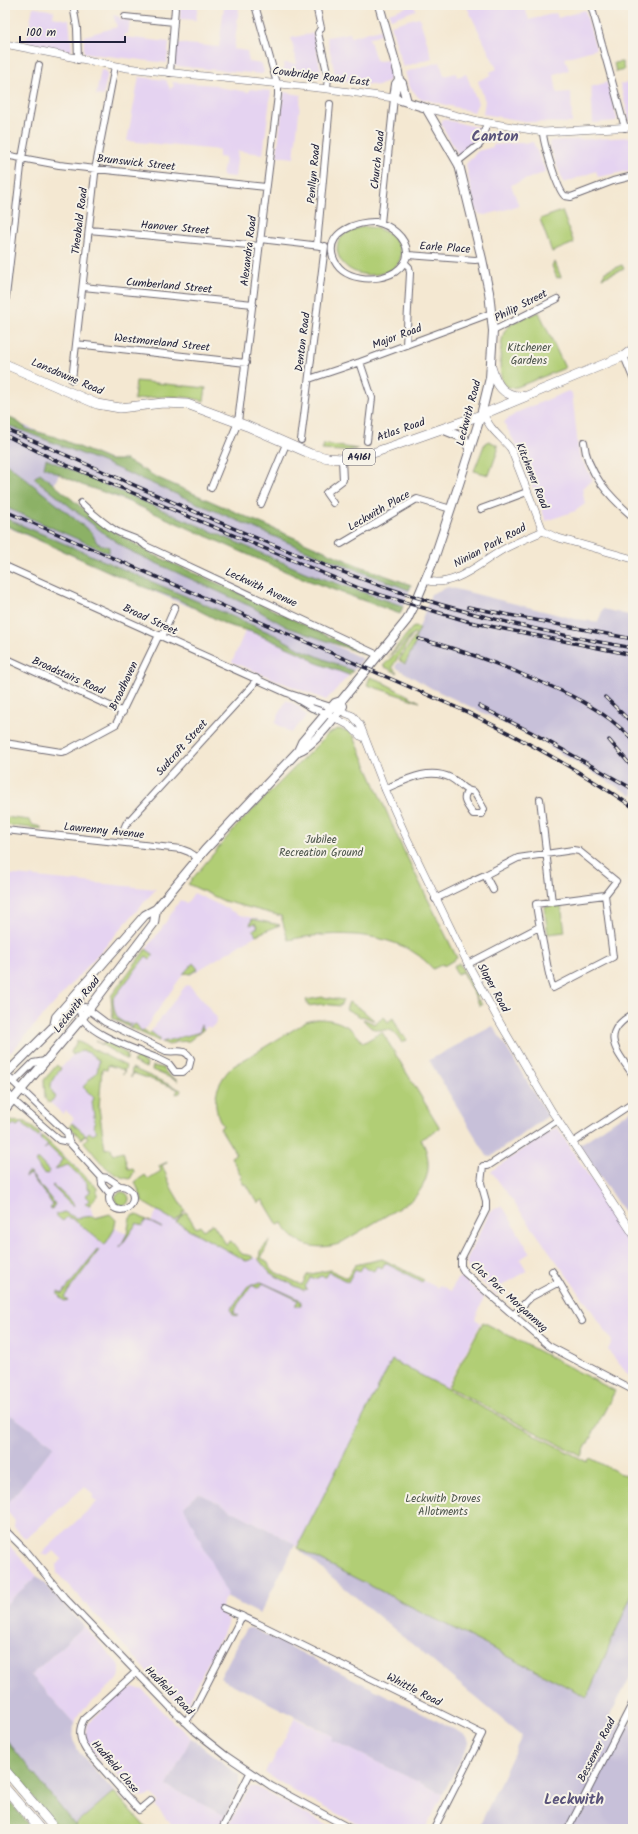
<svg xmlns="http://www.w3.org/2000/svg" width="638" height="1834" font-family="Kalam,sans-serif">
<rect width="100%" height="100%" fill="#f7f3e8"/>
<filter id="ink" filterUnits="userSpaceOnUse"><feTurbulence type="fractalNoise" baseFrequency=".025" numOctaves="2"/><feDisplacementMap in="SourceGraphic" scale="8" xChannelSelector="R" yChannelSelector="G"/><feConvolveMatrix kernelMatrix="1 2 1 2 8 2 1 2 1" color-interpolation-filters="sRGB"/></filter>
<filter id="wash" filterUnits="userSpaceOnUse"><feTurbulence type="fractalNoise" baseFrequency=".012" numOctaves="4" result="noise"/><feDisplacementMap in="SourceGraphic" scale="16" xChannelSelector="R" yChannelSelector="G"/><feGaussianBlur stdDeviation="0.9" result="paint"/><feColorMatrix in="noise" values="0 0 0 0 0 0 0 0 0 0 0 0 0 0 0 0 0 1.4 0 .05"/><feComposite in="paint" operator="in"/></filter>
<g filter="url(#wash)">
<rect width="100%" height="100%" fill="#f4e8d2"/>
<path fill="#e5d3f1" d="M180,5H198L196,20L180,19Z
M413,5L416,10L391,19L389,13Z
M466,5H524L529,20L556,13L558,18L585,10L596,49L565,58L569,70L554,74L557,93L571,92L572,123L530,122L483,114L485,101L478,81L491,75L490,72L497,69Z
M224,6L239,8L234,49L247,51L249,62L262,64L264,72L262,74L176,66L174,64L176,43L219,47Z
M33,7L54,11L53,17L69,20L72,51L26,42Z
M113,15L120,17V19L130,20L128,34H125L124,37L169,42L167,63L84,53V36L117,27Z
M419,17L432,58L403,67L391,25Z
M380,29L381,34L369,38L376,60L381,61L388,59L392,71L388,81L379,86L336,79L327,37L350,33L351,37Z
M313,33L322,76L320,78L283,73L284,63L297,64L291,38Z
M440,62L444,76L456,73L457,77L466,74L478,103L474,112L419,98L410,87L405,72Z
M101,70L106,71L107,76L103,96L96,95Z
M139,77L166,80L170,89L174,86L172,82L217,85V87L249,92L250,89L271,91L263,154L238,151L235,177L222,176L225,158L219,157V150L127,141Z
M633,81V121H631L629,119L620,84Z
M607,82L617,119L616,121L593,123L591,87Z
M284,92L301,95L294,158L277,156Z
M443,119L480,128L476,144L459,156L441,124Z
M633,137V170L598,177L596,171L564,183L549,145L550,141Z
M533,142L546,172L511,185L519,206L485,215L479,214L475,210L466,164L478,151L493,147V145Z
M568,391L572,393L579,455L593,480L582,488L585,504L575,511L546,521L516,445L504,423L506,420L518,412Z
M246,629L353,671L326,700L232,662Z
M286,700L300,707V710L306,715V717L291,733L275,723Z
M5,874L156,889L11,1052H5Z
M194,893L240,915L281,925L255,936L190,975L186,973L183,974L144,1030L149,1034L186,985L190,986L202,999L217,1018L215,1025L209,1028L208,1026L191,1040L167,1045L115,1020L113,993L162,928L180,900L187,903Z
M79,1043L99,1061L96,1074L98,1136L84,1142L88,1137L85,1135L81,1139L71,1127V1122L74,1118L66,1111L63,1114L46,1099L44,1081L58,1066L61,1068L73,1055L71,1052Z
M6,1121L26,1122L72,1163L97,1188V1196L89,1203L94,1218L103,1215H112L116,1220L115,1228L127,1234L133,1215H137L151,1222L158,1209L247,1259L253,1257L264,1261L271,1271L302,1286L308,1275L329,1271L347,1280L355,1265L382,1259L438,1288L440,1285L451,1291L457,1279L461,1277L484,1298L475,1319L481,1323L446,1388L392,1360L297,1548L295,1544L199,1493L185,1506L228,1595L223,1601L221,1613L229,1620L189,1701L183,1705L177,1703L57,1573L56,1565L62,1559L54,1551L47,1556L41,1554L97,1502L93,1498L94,1496L85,1486L26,1539L14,1527L15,1521L6,1510L8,1503L54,1446L11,1415L5,1423Z
M557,1127L633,1244V1381L608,1350L612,1341L586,1302L491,1171Z
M502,1205L530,1253L520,1259L527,1271L498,1288L497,1296L469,1270L467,1264V1259L490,1212Z
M5,1541L37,1576L5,1605Z
M84,1626L120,1666V1674L119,1678L80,1713L74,1723L31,1675Z
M133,1687L143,1690L173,1722L191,1738L167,1786L225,1816L218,1829H175L156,1807L159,1801L152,1794L147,1797L138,1796L107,1763L100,1760L90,1748L85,1736L87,1724L117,1697Z
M295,1718L333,1736L336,1742L443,1794L425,1829H368L308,1799L265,1773L269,1764L271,1765Z
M250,1787H256L333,1829H226Z"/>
<path fill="#c7c0d9" d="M5,418L143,473L350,564L412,586L400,613L59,474L53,487L132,546L363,659L353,671L175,601L5,526V477L8,471L5,469Z
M448,587L575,619L598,622L603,609L633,616V796L549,747L550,745L540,740L431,688L395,667L398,662L405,664L416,642L415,639L431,594Z
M493,1026L548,1116L490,1157L487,1156L429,1060Z
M633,1109V1226L579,1145Z
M11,1415L54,1446L8,1503L5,1510V1484L9,1479L5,1476V1423Z
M199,1493L295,1544L260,1614L226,1597L227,1595L184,1507Z
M297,1548L586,1697L633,1592V1672L608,1719L617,1724H633V1829H478L522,1736Z
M37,1576L84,1626L31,1675L74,1723L73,1740L79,1752L115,1793H112L75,1825L5,1738V1605Z
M248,1628H252L465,1735L468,1739L469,1743L443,1794L336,1742L331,1740L333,1736L220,1678L245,1630Z
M191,1738L239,1775V1782L236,1789L238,1790L225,1816L167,1786Z"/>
<path fill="#b1ce75" stroke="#6a7858" d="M622,62L624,70L616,72L614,63Z
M562,211L574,243L552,252L540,219Z
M363,227C396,225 418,263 383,273C341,285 315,235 363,227Z
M555,262L561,277L557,278L552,266Z
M622,265L624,269L602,278L605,272Z
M539,312L565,368L517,387C512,388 506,388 503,383C498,375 500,335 506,329C513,321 529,316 539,312Z
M136,381L206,388L204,401C180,394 159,396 134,400Z
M489,441L497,445L498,450L489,475L474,471L485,443Z
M324,444L358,449L344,451L322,450Z
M415,627L420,628L415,639L416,642L405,664L399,660L414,638L416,634L414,633L388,657L412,628Z
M412,636L392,667L397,673L383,666Z
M370,677L384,682V683L420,702L367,685Z
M338,729L348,731L354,737L401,845L457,958L444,966L443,964L433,969C401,930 334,930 288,940L281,916L224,901L188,884L235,828L328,734Z
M5,817L29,820L33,825L41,827V829L5,825Z
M561,905L565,932L548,934L544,907Z
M252,919L280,925L256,935L253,930L258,927L255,923L250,925Z
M146,949L154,955L150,959L146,956L113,999C114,1012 116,1023 131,1024L127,1026L113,1018L111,996Z
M193,963L198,969L190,974L186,973L183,974Z
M459,963L478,997L476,999L478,1000H479L482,1005L480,1006L462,972L457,974L453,967Z
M323,997L343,1000L340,1006L323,1004L308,1006L306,1000Z
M349,1002L361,1009L375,1021L362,1016L361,1017L346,1009Z
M384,1017L388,1022L393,1018L402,1036L404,1035L407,1040L402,1043C389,1021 386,1035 372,1028C368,1026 365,1022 363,1019L375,1024Z
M317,1019C338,1019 352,1026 363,1043L382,1032L440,1128L421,1139C433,1161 430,1182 412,1200L339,1244C315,1251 294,1245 282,1223L278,1225L263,1200L258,1203L246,1184L244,1185L240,1178L242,1177L231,1157L236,1154L220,1128L223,1126C210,1105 215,1084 232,1067L306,1022Z
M136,1024L141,1031L144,1030L149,1034L151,1032L160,1039L159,1041L129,1027Z
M201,1025L203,1029H204L189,1041L175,1042L169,1045L162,1042L197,1033L200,1032Z
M77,1041L126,1066L123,1075L124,1070L108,1065L107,1070L102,1069L99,1108L105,1149L111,1148L113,1154L123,1151L128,1169L133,1168L134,1172L130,1179C107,1175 98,1158 84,1142L88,1137L85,1135L81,1139L70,1126L72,1123L86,1135L89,1132L93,1135L97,1131L93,1127L95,1123L92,1102L94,1098L83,1087L97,1072L99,1061C90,1053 84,1047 73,1055L71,1052Z
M96,1041L103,1045L105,1041L127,1054V1060Z
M141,1057L143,1062L147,1064L146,1068L133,1062L137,1058Z
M57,1065L61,1069C53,1078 46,1086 56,1097L49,1103L45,1099L44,1080Z
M153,1066L163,1068L168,1075L178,1081L152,1070Z
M132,1068L181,1090L180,1093L176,1094L178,1089L133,1073L131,1078Z
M6,1121L26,1122L40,1134L38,1137L21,1123L17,1126L14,1124L12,1126L8,1123L5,1126Z
M42,1136L97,1188V1196L90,1203V1205L85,1204L89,1200L86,1195L90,1192V1189H87V1183L68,1165L55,1169L63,1160L48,1146L44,1150L48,1145L40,1139Z
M37,1160H39L49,1171L48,1174L43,1173L36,1163Z
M167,1162V1163L162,1165L172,1189L185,1211L182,1212L183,1214L175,1221L144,1203L135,1182L145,1175L148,1179L161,1171L159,1166Z
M27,1173H30L55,1204L52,1209L50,1208L53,1205L30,1174L25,1177Z
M53,1185L73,1203L74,1206L69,1203L52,1186Z
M115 1199a7 7 0 1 1 14 0a7 7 0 1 1-14 0Z
M64,1212L76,1218L94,1216L95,1218L110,1214L116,1220L114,1230L105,1245L73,1219L67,1217L63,1221L55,1215Z
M186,1212L196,1228L200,1226L203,1230L213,1224L226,1244L231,1241L242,1254L252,1256L253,1259L246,1261L176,1222Z
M133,1215H137L162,1228L146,1220L142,1226L137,1223L120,1247L127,1234L130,1218Z
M270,1240L261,1258L267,1261L271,1270L302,1285L307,1275L330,1270L347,1278L355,1265L382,1259L424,1280L422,1282L385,1263L382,1268L377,1266L374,1271L363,1266L360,1271L355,1269L348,1282L329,1272L326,1277L321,1276L315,1279L311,1277L305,1287L308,1289L303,1290L270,1273L259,1260L260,1251Z
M98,1249L99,1250L64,1297L68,1300L64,1301L58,1295V1291L62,1294Z
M261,1282L299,1299L301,1302V1306H295L298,1300L263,1283L260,1287L257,1288L252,1285L238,1304L234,1313L239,1316L233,1315L231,1309L248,1286Z
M483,1322L615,1391L581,1456L448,1387Z
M392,1360L587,1462L590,1458L633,1480V1592L587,1697L297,1548Z
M112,1793H115L147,1829H78L75,1825Z"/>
<path fill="#8cb166" stroke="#576a50" d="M5,415L18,422L27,429L56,437L109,460H126L156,477L265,525L357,565L411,585L409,590L310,552L100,461L5,424Z
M46,459L307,573L403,606L400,614L296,576L118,497L82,485L44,467Z
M5,462L92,533L97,543L109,547V553L5,507L6,473Z
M40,473L103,525L152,554L228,588L367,655L287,627L252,607L132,552L106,535L34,478Z
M5,518L275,635L300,649L353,671L349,675L314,662L307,656L252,632L227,625L177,599L141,586L5,525Z
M5,1738L78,1829H59L5,1765Z
M5,1796L33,1829H5Z"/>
</g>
<g filter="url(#ink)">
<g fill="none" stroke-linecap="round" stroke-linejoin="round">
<defs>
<path id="minor" d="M73,5L77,28L78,60
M316,5L321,28L318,33L328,76L327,88
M591,5L625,128
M125,17L174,22
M170,73L175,8
M543,132C543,142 558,192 565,196L571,197L613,181L633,176
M5,155L59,165L266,187
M457,162L480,144L487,123
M376,222C390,225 406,237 407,252C408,261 402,267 395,272C376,283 341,281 333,257C325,232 358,221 376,222Z
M381,223L394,98
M89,230L259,246
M260,239L321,246
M317,245L330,104
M408,255L475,260L482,259
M405,263L409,267L410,273L406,345
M83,287L253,304
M5,305L22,158L39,65
M493,331L557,299
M76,344L246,363
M624,356L633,378
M360,362L372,398L367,441
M309,379L360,362L492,313
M72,380L96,165L115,66
M301,440L325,246
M584,442C587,473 610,497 633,517
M211,488L238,422L278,95V87L255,5
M81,503C92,513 103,523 116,531C128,538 135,536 146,546L378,655
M333,503L326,493L343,480L342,459
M261,504L286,444
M481,509L527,492
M341,544L417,499L451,509
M5,566L287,693L331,707
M162,637L175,607
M5,658L123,712
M292,696L312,708L326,713
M5,743L61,752L66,751L116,724L159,635
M385,789C406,780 428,767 451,778C462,784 460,789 474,792L484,809L482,814H473C468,806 461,800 467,792
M540,799L552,902
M5,830L181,849L189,852L198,858
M123,831L126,824L253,685L256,678
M474,880L485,875
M493,890L485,875L518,858L573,850L579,851L616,881L605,895L613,957L553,988C548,975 547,962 544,948C541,933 538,919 536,904L605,895
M435,899L470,882
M468,964L539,927
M633,1014C599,1033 616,1050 633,1075
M54,1026L64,1023L77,1008L85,1007L105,1022L166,1051C176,1053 185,1047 191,1059L189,1067L183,1072H175L169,1064L161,1060C142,1051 83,1034 80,1012C78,1005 81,995 82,988
M5,1074L67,1133L69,1142L101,1177L102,1184L110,1194
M5,1082L16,1080L33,1063L45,1061
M5,1089L13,1100L59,1140L69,1142
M558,1120L488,1166H483L481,1183L486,1201V1210L461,1259V1266L465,1273L549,1346L633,1390
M572,1143L633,1103
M101,1177L108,1178L120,1186
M109 1198a12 12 0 1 1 24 0a12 12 0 1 1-24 0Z
M552,1271L559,1282
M513,1315L531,1297L559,1282L582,1321
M5,1530L27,1552L64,1597L169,1706L196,1732L225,1755L271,1786L351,1829
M223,1608L257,1623L482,1734L434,1829
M136,1672L84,1719C78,1730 79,1739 86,1750L139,1810L151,1800
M185,1722L192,1713L242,1616
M222,1829L250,1773
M568,1829L633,1702"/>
<path id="tertiary" d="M5,44L127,68L328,89L394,98
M426,108L478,121L543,132L633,127
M481,415C487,418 487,422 491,427C497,435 505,441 511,449L543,531L555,537L633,559
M425,580C453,590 482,561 504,549C517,542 530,537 543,531
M336,709L353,716L360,725L385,789L406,836L468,964L499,1021L551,1110L633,1234
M326,713L350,726L360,736L363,737"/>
<path id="secondary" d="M399,80L402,83L407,102
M442,429L464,438L470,450
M298,751C312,748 334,718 343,706L341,701
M5,1075L54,1026L56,1017L145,915L156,909L205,850L298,751L302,742L335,703L341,701L407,620L415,604L434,559L459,484L481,415L490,378L493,331L489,292L482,259L459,165L426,108L394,98L396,84L399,80L398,72L379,5
M5,1109L82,1018L154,923L156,909"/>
<path id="primary" d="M5,364L97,404L120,408L163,403L187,404L247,426L311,454L328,458L342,459L373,453L481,415L624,356L633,349
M491,367C496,384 503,397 522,396
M5,1770L55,1829
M5,1788L40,1829"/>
</defs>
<use href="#minor" stroke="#6c6770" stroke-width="8"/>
<use href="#tertiary" stroke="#6c6770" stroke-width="8"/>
<use href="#secondary" stroke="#6c6770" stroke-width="10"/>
<use href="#primary" stroke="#6c6770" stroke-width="10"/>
<use href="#minor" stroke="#fff" stroke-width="6"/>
<use href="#tertiary" stroke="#fff" stroke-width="7"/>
<use href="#secondary" stroke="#fff" stroke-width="8"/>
<use href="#primary" stroke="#fff" stroke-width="9"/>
<defs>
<path id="rail" d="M5,429C129,481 250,540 376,584C459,613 546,633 633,648
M5,435L57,461L361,589L470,622L633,655
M5,511L467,712C525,740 580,771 633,807
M468,607L633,639
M419,639C456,648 491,661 526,676C566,692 603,708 633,740
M605,697L633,724
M479,706L531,732L633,789
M609,740L633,768"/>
</defs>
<use href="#rail" stroke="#22223b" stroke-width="3.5"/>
<use href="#rail" stroke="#f7f3e8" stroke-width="2" stroke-dasharray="6" stroke-linecap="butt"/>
</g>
</g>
<g text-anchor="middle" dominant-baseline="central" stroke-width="4" stroke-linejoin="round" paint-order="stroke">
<rect fill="#f7f3e8" stroke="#62616f" stroke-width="1" x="343" y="449" width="32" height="16" rx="3"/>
<g font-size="10" font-weight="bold" fill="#22223b">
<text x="359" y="457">A4161</text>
</g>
<g font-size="11" fill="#22223b" stroke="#f7f3e8">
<text transform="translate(321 77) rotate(7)">Cowbridge Road East</text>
<text transform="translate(378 160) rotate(-84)">Church Road</text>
<text transform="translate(136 163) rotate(6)">Brunswick Street</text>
<text transform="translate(314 174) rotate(-85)">Penllyn Road</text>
<text transform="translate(80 221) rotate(-83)">Theobald Road</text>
<text transform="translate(175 228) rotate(5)">Hanover Street</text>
<text transform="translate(445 248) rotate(4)">Earle Place</text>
<text transform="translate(249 251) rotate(-83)">Alexandra Road</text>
<text transform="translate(169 286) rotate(5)">Cumberland Street</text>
<text transform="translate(521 306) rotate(-27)">Philip Street</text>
<text transform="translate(397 337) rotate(-20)">Major Road</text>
<text transform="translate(303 342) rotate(-83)">Denton Road</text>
<text transform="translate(162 343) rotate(6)">Westmoreland Street</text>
<text transform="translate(67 377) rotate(23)">Lansdowne Road</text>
<text transform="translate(469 413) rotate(-75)">Leckwith Road</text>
<text transform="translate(401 430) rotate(-19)">Atlas Road</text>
<text transform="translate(532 476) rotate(68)">Kitchener Road</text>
<text transform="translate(379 511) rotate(-30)">Leckwith Place</text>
<text transform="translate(490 546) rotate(-28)">Ninian Park Road</text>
<text transform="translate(261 588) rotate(25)">Leckwith Avenue</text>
<text transform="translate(150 620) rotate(25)">Broad Street</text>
<text transform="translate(68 676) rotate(24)">Broadstairs Road</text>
<text transform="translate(124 686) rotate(-65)">Broadhaven</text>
<text transform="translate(182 748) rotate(-48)">Sudcroft Street</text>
<text transform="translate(104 831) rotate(6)">Lawrenny Avenue</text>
<text transform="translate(493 988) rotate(61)">Sloper Road</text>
<text transform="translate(77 1005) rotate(-52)">Leckwith Road</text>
<text transform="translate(509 1297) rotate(42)">Clos Parc Morgannwg</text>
<text transform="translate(414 1690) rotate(27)">Whittle Road</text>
<text transform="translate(169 1691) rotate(45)">Hadfield Road</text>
<text transform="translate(597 1750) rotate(-63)">Bessemer Road</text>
<text transform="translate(115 1767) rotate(49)">Hadfield Close</text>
</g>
<g font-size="11" fill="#4d564c" stroke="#f7f3e8">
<text x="529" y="348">Kitchener<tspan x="529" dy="13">Gardens</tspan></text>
<text x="321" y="840">Jubilee<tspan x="321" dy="13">Recreation Ground</tspan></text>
<text x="443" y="1499">Leckwith Droves<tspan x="443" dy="13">Allotments</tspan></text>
</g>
<g font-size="15" font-weight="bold" fill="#5a547b" stroke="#f7f3e8">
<text x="495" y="137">Canton</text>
<text x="574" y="1800">Leckwith</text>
</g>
</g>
<rect width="638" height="1834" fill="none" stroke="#f7f3e8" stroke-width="20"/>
<path d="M20 36v6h105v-6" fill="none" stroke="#22223b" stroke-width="2"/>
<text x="26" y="36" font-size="12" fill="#22223b" stroke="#f7f3e8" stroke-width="3" paint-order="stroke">100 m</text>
</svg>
